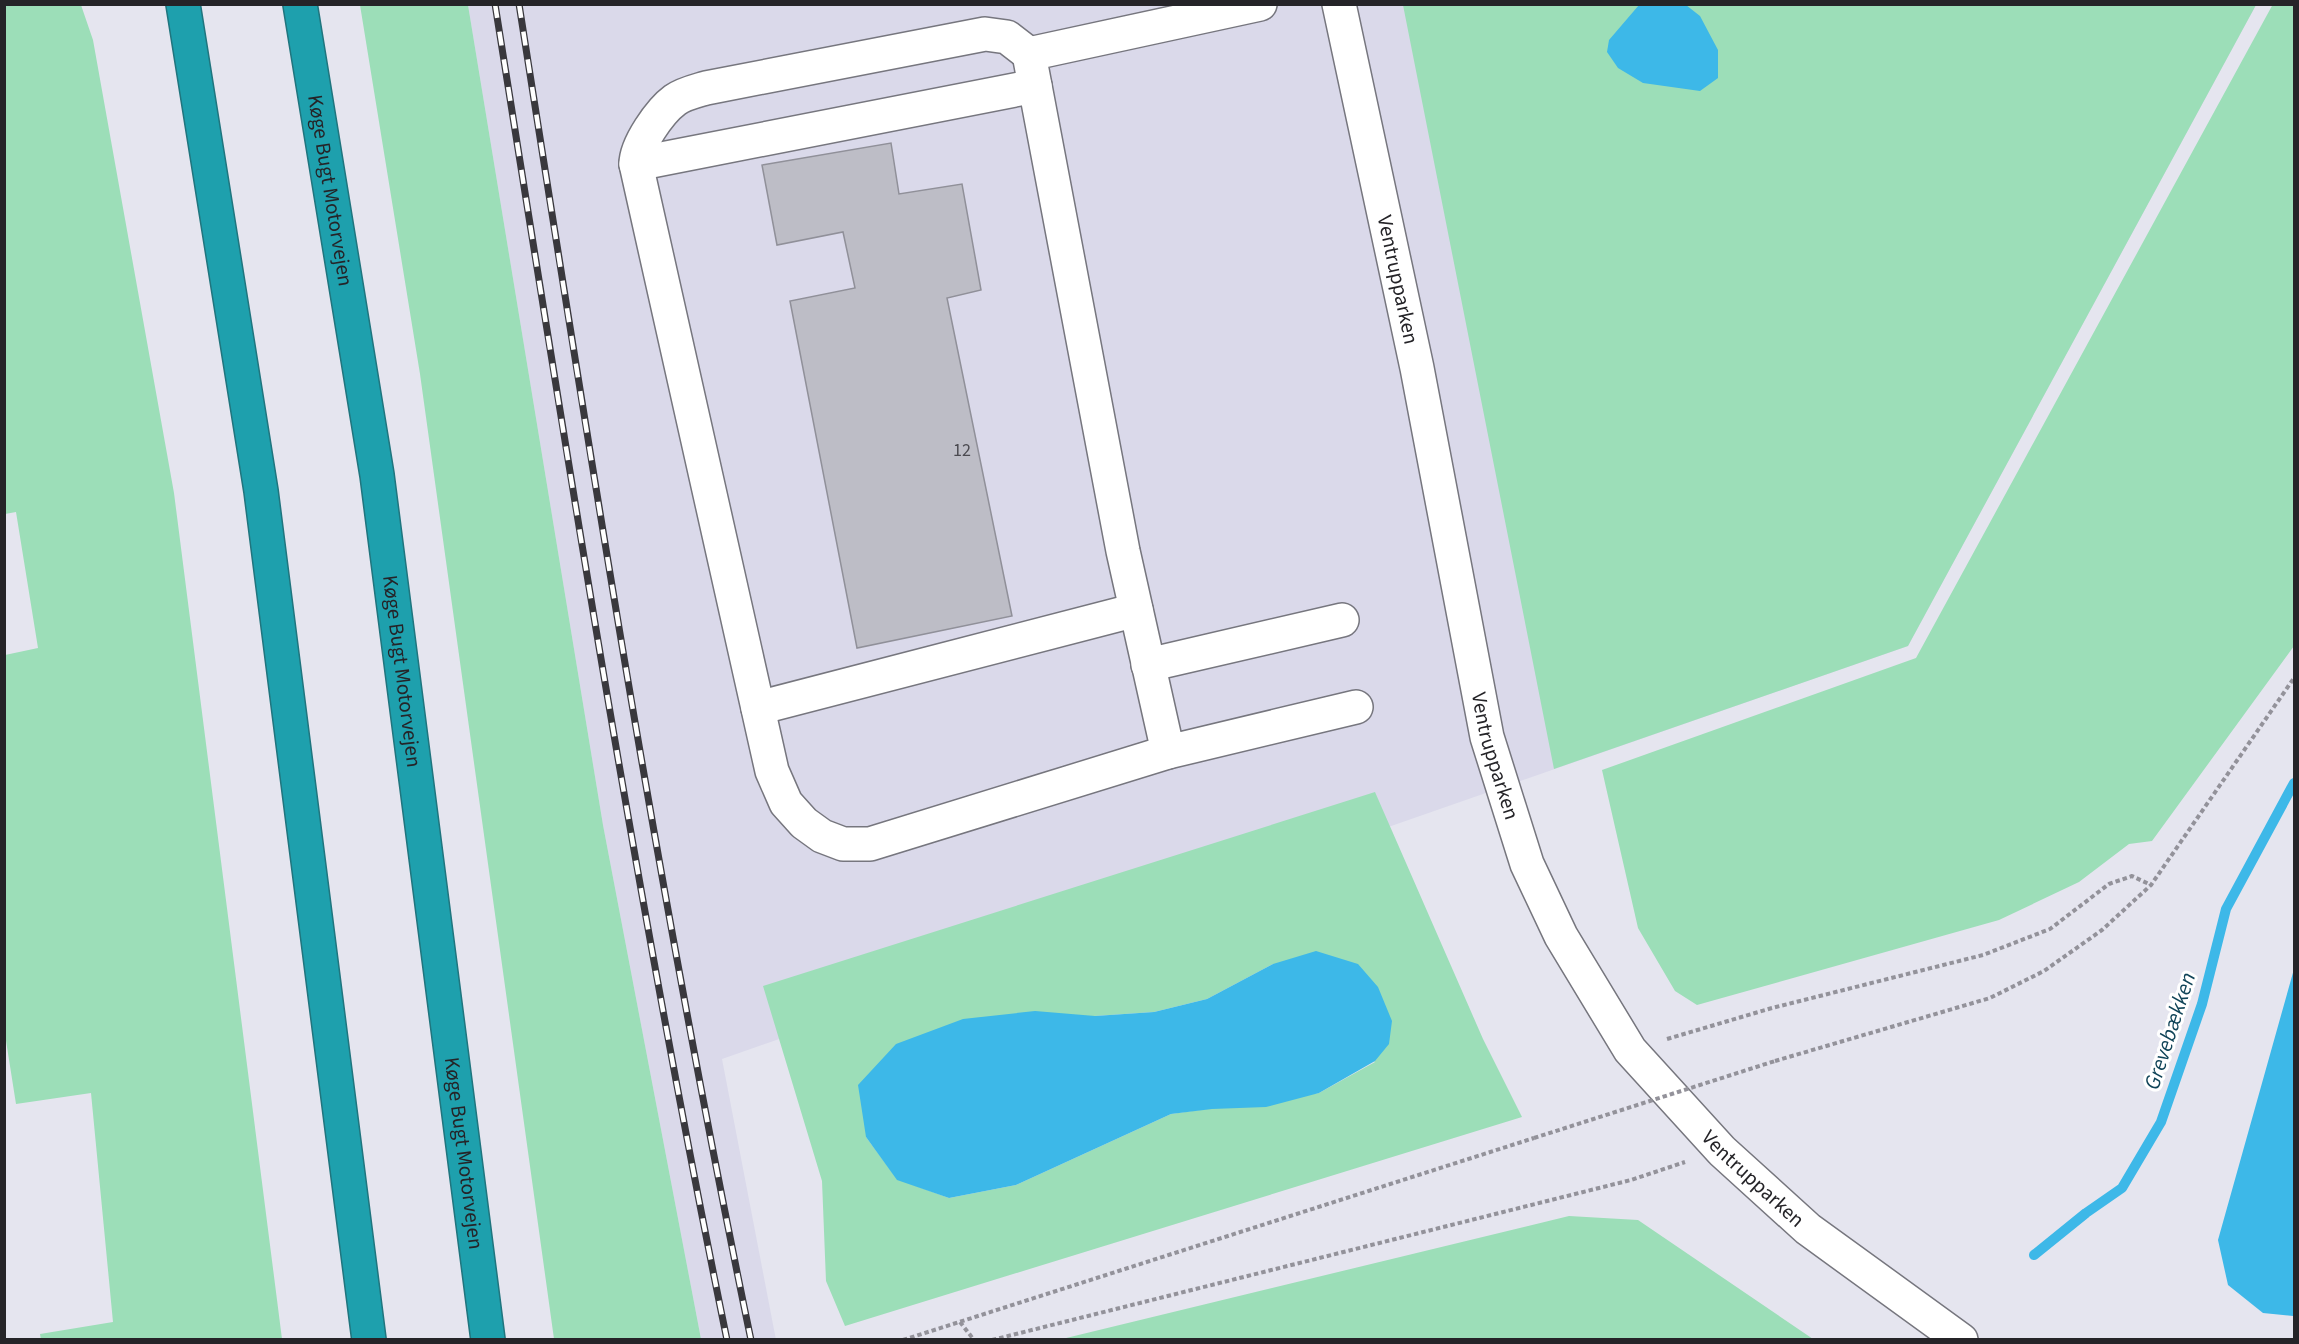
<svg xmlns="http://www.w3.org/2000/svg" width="2299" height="1344" font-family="'Source Sans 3',sans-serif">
<rect width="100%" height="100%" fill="#e5e5ef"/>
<path fill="#dad9ea" d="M468,5H2256L1908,646L722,1059L776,1340L701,1339L603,825Z"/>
<path fill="#9cdeb8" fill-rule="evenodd" d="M5,4L81,5L93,40L174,493L282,1339L41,1340L40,1334L113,1322L91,1093L16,1104L4,1028L5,655L38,648L16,512L5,514Z
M2273,4L2294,5V646L2152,841L2129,844L2079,882L1999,920L1697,1005L1675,991L1638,928L1602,770L1916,658Z
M360,5H468L603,825L701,1339H554L420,374Z
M1403,5H2256L1908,646L1554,769Z
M1375,792L1483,1039L1522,1117L845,1326L826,1281L822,1181L763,986ZM1273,964L1375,1062L1319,1093L1171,1114L1016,1185L949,1198L897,1179L866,1137L1095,1016L1154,1012L1207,999Z
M1569,1216L1638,1220L1813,1339H1062Z"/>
<path fill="#3db8e8" d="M1639,5H1686L1700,16L1718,50V78L1700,91L1643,83L1618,68L1607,52L1609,40Z
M1316,951L1358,964L1378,987L1392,1021L1389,1044L1375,1061L1319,1093L1266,1107L1212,1109L1171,1114L1016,1185L949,1198L897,1180L866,1137L858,1085L896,1044L963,1019L1035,1011L1095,1016L1154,1012L1207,999L1273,964Z
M2294,969V1315L2293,1316L2263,1313L2228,1285L2218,1240Z"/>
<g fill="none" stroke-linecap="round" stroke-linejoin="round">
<path stroke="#3db8e8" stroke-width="10" d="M2034,1255L2086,1213L2122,1188L2161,1122L2202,1004L2226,909L2294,783"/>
</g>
<path fill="#bdbdc6" stroke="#909099" stroke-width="1.5" d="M891,143L899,194L962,184L981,290L947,298L1012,616L857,648L790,301L855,288L843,232L777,245L762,165Z"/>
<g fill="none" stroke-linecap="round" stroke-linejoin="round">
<defs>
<g id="minor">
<path d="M1260,4L1029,54L1123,551L1168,752L1356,707"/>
<path id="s1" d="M1339,4L1417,368L1487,737L1527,864L1561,936L1630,1050L1722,1151L1808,1229L1961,1340"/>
<path d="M1029,54L1007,37L985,34L706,88C696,91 683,94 675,100C660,111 636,145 636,164L772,771L786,803L804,823L822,836L843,844H870L1168,752"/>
<path d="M636,164L1035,86"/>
<path d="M1148,665L1342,620"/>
<path d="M758,708L1136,610"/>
</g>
<g id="highway">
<path d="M183,4L261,491L369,1340"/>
<path id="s2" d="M300,4L377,475L488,1340"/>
</g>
</defs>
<use href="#minor" stroke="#76767e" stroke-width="36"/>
<use href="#highway" stroke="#20757e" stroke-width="36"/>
<path stroke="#93929a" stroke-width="4" stroke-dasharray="4.5 3" stroke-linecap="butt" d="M1667,1039L1772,1008L1983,955L2050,929L2109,884L2132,876L2151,885
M1775,1061L1990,998L2044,971L2102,930L2151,885L2294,678
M960,1322L974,1340
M903,1340L1534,1138
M992,1340L1631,1180L1685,1162"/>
<use href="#minor" stroke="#fff" stroke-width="33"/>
<use href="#highway" stroke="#1ea0ad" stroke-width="33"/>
<defs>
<path id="rail" d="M495,4C566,451 636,897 727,1340
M519,4C589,451 659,897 751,1340"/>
</defs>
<use href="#rail" stroke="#39383d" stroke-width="7"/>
<use href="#rail" stroke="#fff" stroke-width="4.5" stroke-dasharray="14" stroke-linecap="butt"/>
<path stroke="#93929a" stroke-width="4" stroke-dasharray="4.5 3" stroke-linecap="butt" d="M1534,1138L1775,1061"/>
</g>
<g text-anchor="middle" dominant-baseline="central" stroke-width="6" stroke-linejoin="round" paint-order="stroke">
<g font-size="18" fill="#4b4a50">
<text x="962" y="450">12</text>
</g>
<g font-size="21" fill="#252428" stroke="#fff">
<text stroke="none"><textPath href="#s2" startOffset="189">Køge Bugt Motorvejen</textPath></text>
<text stroke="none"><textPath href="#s1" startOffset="282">Ventrupparken</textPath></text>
<text stroke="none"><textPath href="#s2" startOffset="675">Køge Bugt Motorvejen</textPath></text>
<text stroke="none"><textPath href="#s1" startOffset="768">Ventrupparken</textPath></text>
<text stroke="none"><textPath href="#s2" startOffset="1161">Køge Bugt Motorvejen</textPath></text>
<text stroke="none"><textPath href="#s1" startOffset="1272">Ventrupparken</textPath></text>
</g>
<g font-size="22" font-style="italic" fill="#104458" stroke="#fff">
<text transform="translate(2170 1031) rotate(-72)">Grevebækken</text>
</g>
</g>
<rect width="2299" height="1344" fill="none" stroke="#252428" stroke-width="12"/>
</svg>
